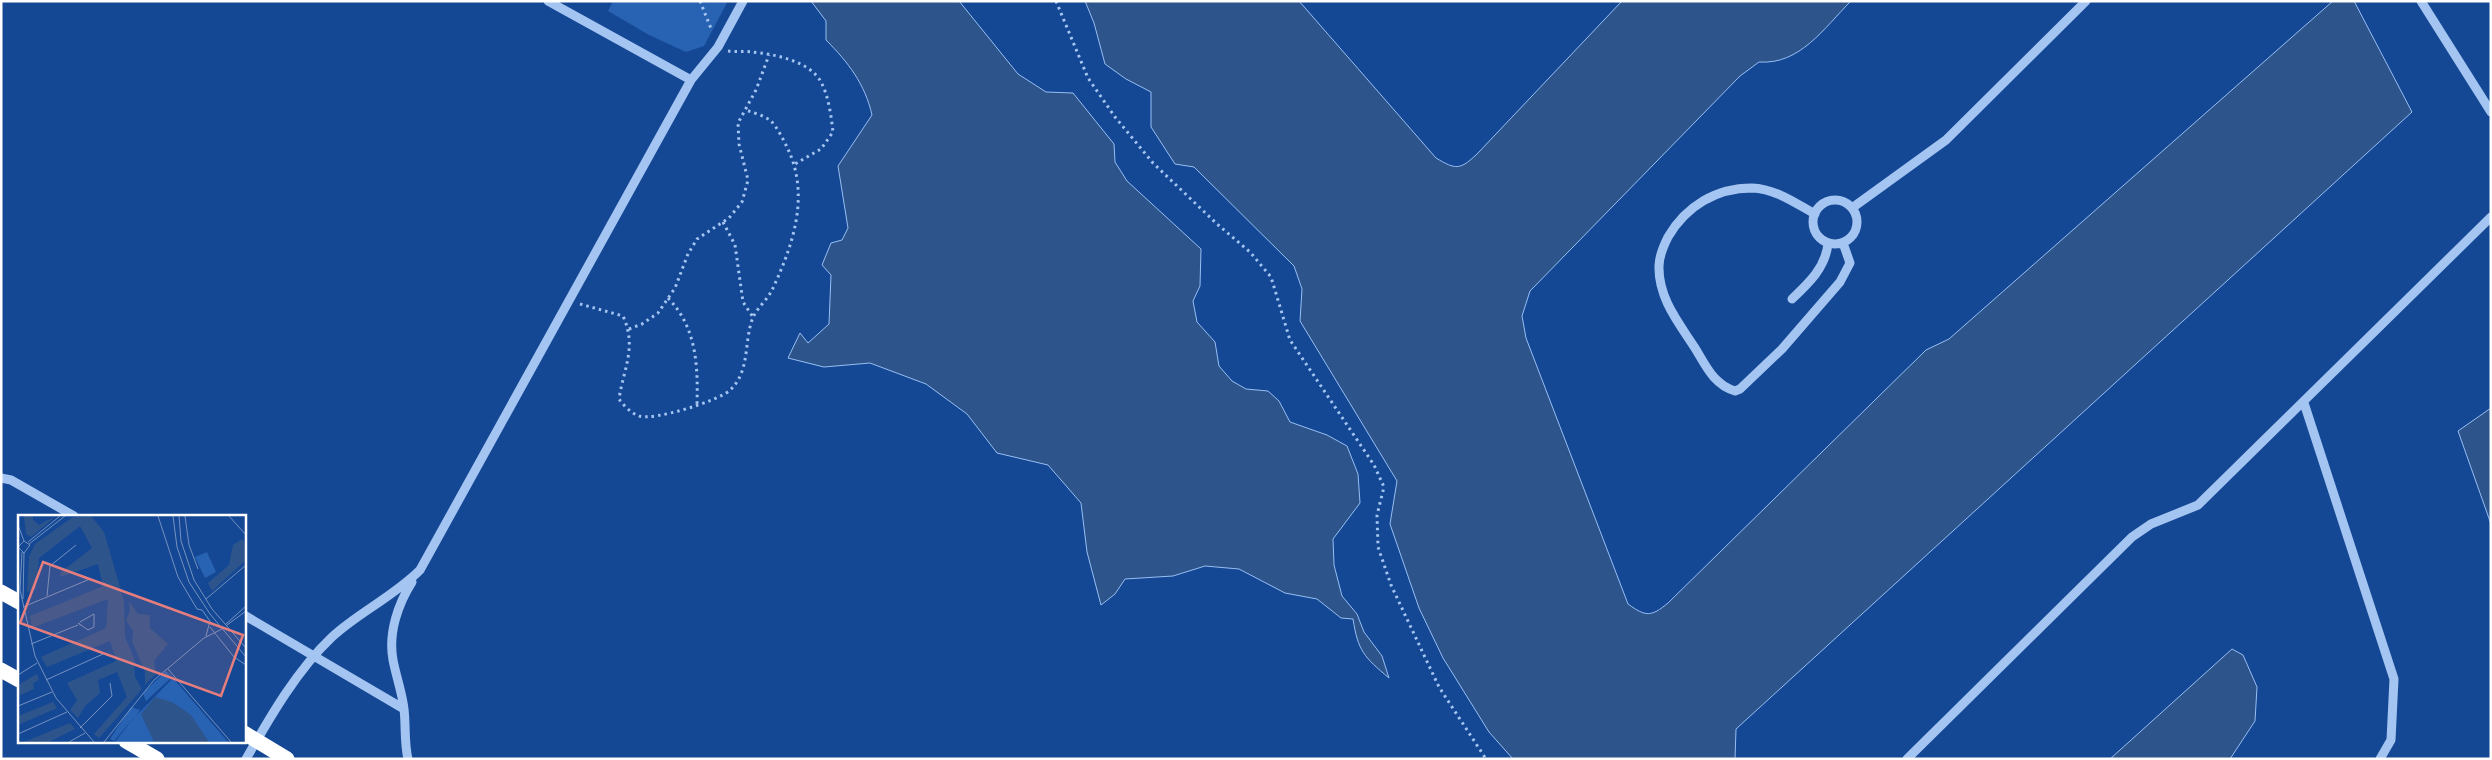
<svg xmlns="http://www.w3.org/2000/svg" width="2492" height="760" font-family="'Nunito Sans',sans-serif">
<rect width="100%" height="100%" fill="#154894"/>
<path fill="#2862b3" d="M613,1H728L704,46L686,52L649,35L608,11Z"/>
<path fill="#2e548c" stroke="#97bff4" d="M811,1H959L1018,74L1046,92L1073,93L1114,144L1115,162L1127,181L1201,249L1200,286L1193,301L1197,322L1215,342L1219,366L1232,381L1246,389L1268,391L1279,401L1290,422L1327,435L1347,446L1358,474L1360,503L1333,539L1334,565L1342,596L1357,614L1364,632L1382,656L1389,678C1364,657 1358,651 1353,619L1341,618L1317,599L1285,593L1239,569L1205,566L1173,576L1125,579L1115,594L1101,605L1087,552L1081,503L1048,465L997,453L967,414L926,384L870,363L824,367L788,358L800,333L808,343L829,324L831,275L822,265L831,243L842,240L848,228L838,166L872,115C865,84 848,62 826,40V21Z
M1085,1H1299L1436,158C1456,170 1460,170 1477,154L1622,1H1851C1824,28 1800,65 1759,62L1740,76L1530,291L1522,316L1526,338L1628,604C1646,617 1651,617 1668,603L1926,350L1949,339L2333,1H2354L2412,112L1736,729L1735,759H1513L1489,732L1443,658L1419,608L1390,524L1397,481L1300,321L1302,289L1294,266L1194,167L1175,164L1151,127V92L1126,79L1105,64L1094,23Z
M2491,408V524L2458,431Z
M2232,649L2243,655L2257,687L2255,721L2230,759H2110Z"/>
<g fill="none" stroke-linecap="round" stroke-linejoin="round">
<path stroke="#a4c5f2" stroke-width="3" stroke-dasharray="2.5 4" stroke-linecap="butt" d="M700,1L712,31
M1056,1L1088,78L1115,117L1153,163L1217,224L1250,252L1271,277L1290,340L1374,465L1384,487L1377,515L1378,547L1391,585L1439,687L1486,759
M728,51C736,52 744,51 752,52C774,54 810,61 821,82C829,97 831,116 833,132L821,149L795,164
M723,222L735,245L743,302L753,317
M668,298C697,328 698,366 697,405
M580,304L623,316C637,347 624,367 619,399C624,406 631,413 639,416C654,421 717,401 729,391C750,373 744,343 752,320C756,308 768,300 773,288C794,243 810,194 787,147C783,139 777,127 771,121C765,116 754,113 746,110
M629,329L642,324L658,313L675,288L688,254L697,239L729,218L742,202L748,180L739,144L738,123L756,90L769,55"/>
<path stroke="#a4c5f2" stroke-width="9" d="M548,1L691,80
M2421,1L2491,112
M1813 222a22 22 0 1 1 44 0a22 22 0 1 1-44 0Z
M1852,208L1946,140L2086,1
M1815,214C1795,203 1776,189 1752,188C1716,188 1686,206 1668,237C1664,245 1659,256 1659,266C1658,298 1679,323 1695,348C1706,366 1714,385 1735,391L1740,389L1782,349L1840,282L1850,263L1843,243
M1792,299C1809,283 1826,267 1828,243
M2304,403L2394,679L2391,740L2380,759
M1,478L11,480L74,516
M244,615L404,709
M246,759C270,717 297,670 332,637C359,612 393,597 420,570L691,80L718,47L743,1
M408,759C404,742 406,726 404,709C402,692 396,676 393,660C388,633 398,604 412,582
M1907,759L2132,537L2151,524L2198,505L2491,217"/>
<path stroke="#fff" stroke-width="15" d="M1,592L19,602
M1,670L19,680
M244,733L287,759
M126,741L157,759"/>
</g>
<g transform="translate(18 515)">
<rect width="228" height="228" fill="#154894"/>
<path d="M189,37L198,57L187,63L177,42ZM148,156L154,162L128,186L125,178ZM155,163L210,227H97L117,201L96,226L92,224L113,192L122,195L119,200Z" fill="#2862b3"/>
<path d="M6,1H19H15V5L21,10L38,1L13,22L8,19ZM55,2L73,1L86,17L106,86L107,122L116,143L117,162L124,174L81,223L76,219L109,182L99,157L80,165L82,178L67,191L60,203L52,195L59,185L49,168L98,146L92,126L29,152L23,142L88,113L90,84L14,113L12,101L85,71L80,49L42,62L43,57L74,33L62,11L21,43L18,74L9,77L11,42L17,29ZM224,24L227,28V46L194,76L190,68L211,50L215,30ZM111,86L120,99L132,100V113L150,129L136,146L138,159L127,170V157L114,126L115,116L108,105L112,96ZM19,159L21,165L15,168L16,174L0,181V170ZM137,182L154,187L173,200L191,227H136L123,199ZM35,187L39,193L0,210V201ZM52,208L57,214L31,227H6Z" fill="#2e548c"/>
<path fill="none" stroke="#7391bf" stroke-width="1" d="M140,1L160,62L179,94L184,95L192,106L188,121M155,1L159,32L171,67L192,99L228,142M161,1L163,26L176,65L194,94L228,133M167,1L171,30L180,54M211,1L228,20M0,10L6,26L12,30L6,38L0,32L6,26M10,27L42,1M11,29L47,1M4,37L2,75L17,141L38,183L76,227M29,81L32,51L58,30M5,84L6,38M188,84L228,50M5,92L72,64M62,107L76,99V112L70,115L60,108L63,110M208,109L228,91M209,110L228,96M192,112L216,142L228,150M13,129L60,110M150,154L213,227M0,160L19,148M28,165L85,139M0,191L34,177M62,213L94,181L92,168M0,219L49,197M51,227L67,218M86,227L136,165L186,123L204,114"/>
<path fill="#e67e7e" fill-opacity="0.15" stroke="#e67e7e" stroke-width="2.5" d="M25,47L225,120L203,181L2,108Z"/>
<rect width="228" height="228" fill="none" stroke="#fff" stroke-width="2.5"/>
</g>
<rect width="2492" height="760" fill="none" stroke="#ffffff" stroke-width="5"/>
</svg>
